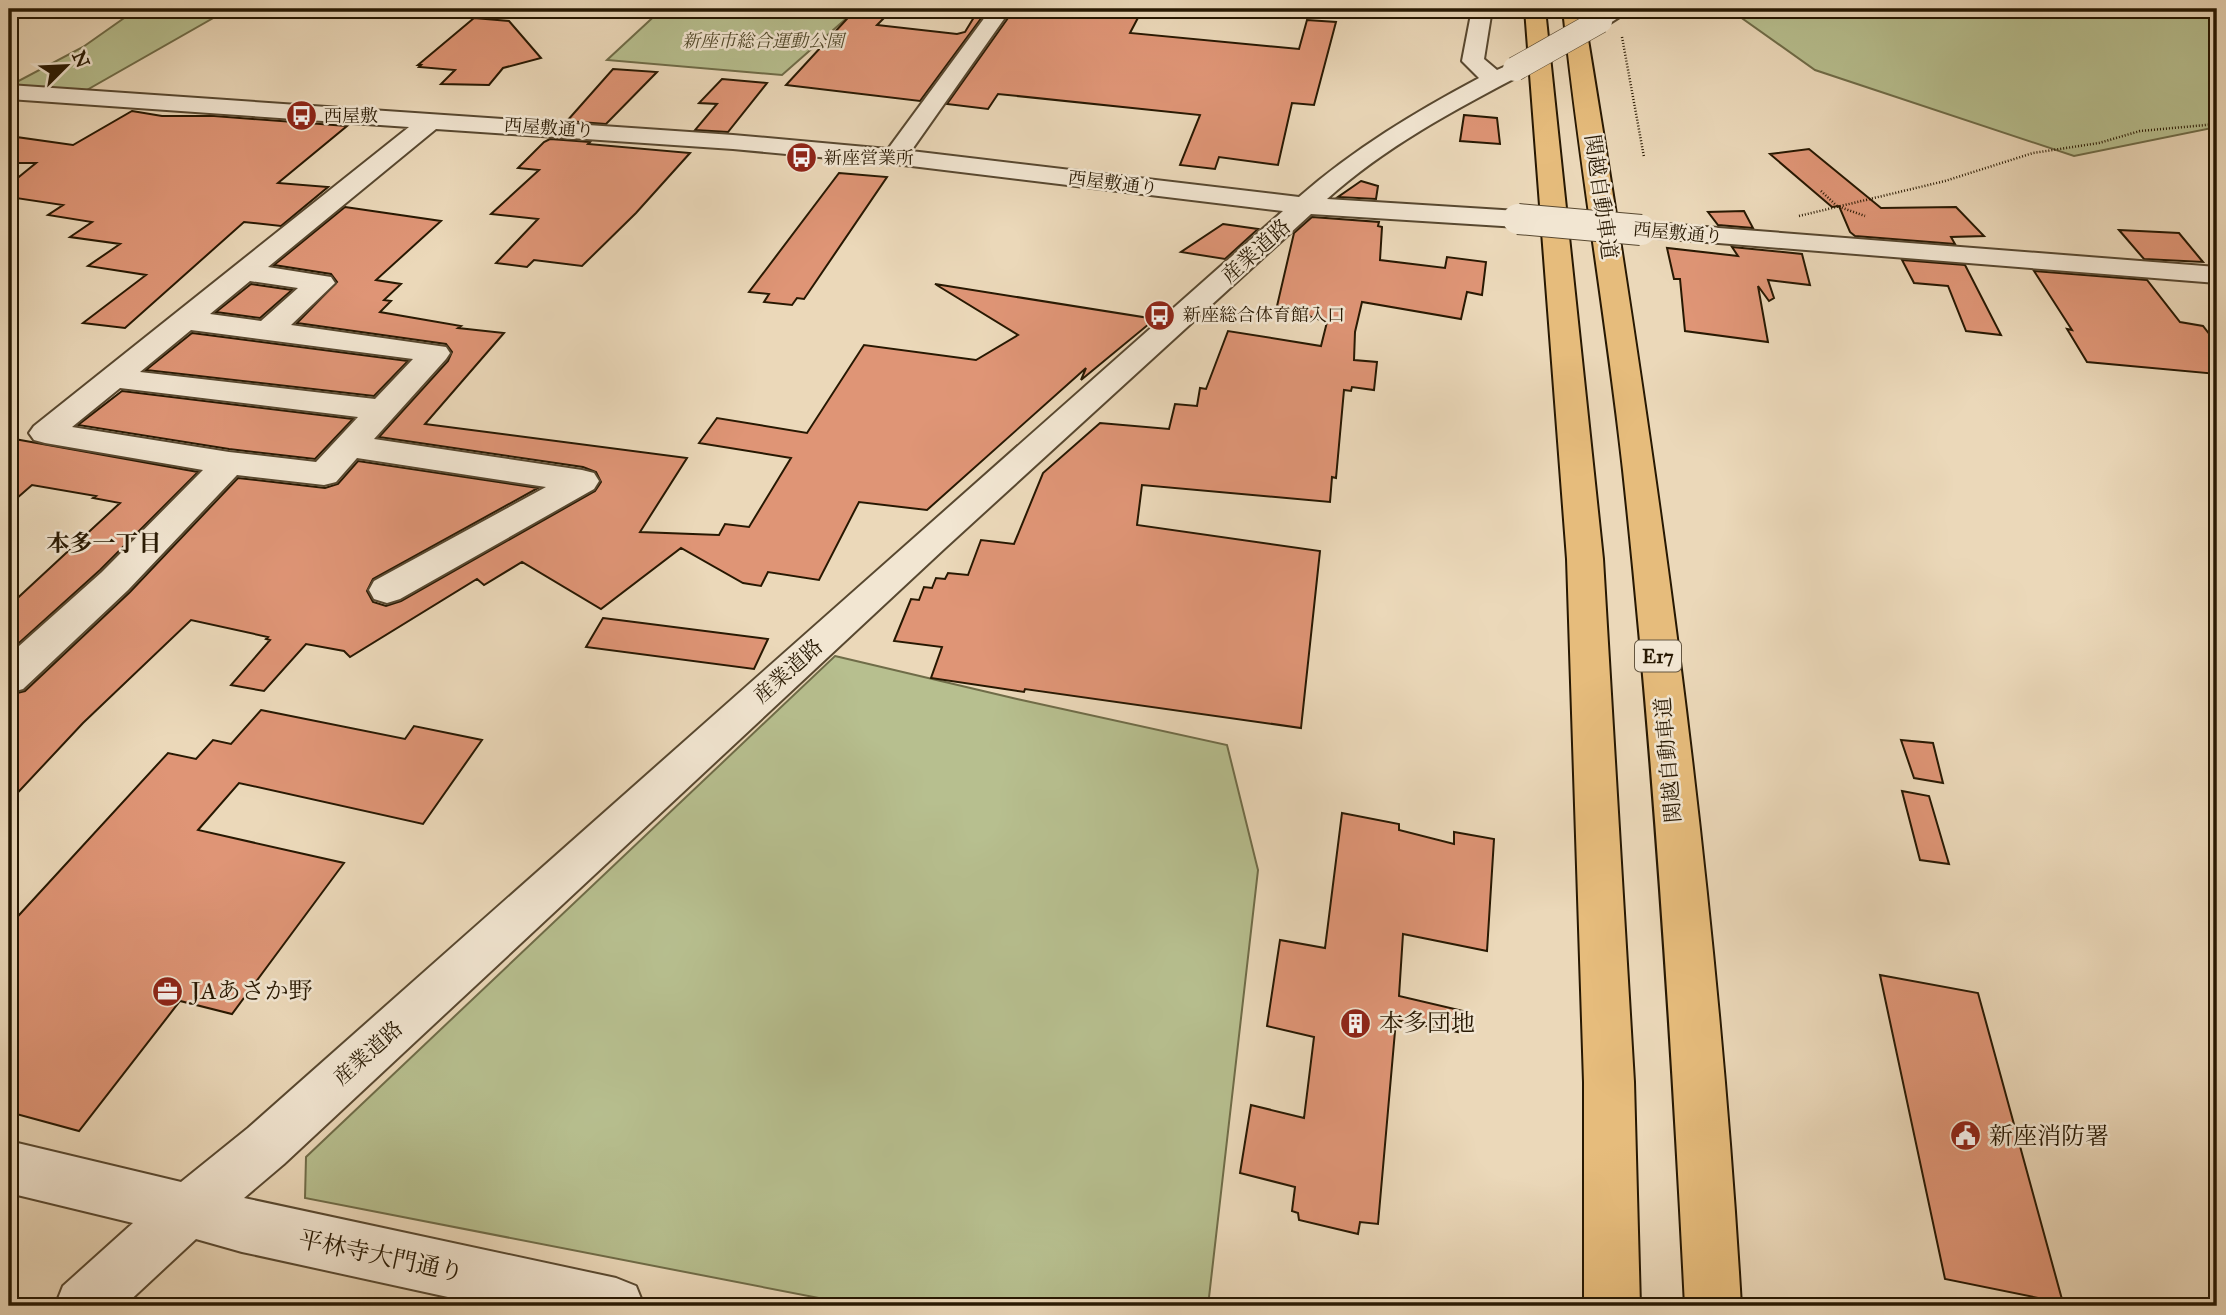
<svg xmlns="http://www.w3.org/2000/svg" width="2226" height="1315" font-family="'IM FELL Great Primer','Noto Serif JP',serif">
<rect width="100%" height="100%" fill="#ebd8b9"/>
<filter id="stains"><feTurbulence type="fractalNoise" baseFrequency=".00286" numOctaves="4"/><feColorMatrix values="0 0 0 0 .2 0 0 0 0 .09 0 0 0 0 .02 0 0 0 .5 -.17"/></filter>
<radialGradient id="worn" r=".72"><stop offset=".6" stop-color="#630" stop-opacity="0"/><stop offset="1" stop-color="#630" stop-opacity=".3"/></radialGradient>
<path fill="#b7bf8f" stroke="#6f6c48" stroke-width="2" d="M137,9H229L85,91L9,86L83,47Z
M662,9H857L782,75L607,60Z
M1729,9H2217V127L2074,156L1815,70Z
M835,656L1017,699L1227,745L1258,870L1208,1306H860L305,1198L306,1157Z"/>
<path fill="#df9576" stroke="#271802" stroke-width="2" d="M856,9H893L877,25L957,34L965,32L979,9H988L920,101L786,85Z
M1019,9H1107L1141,12L1130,33L1299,49L1307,20L1336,22L1314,105L1292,103L1278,165L1219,157L1215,169L1180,165L1200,115L998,94L988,109L947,104L1013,11Z
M474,18L509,21L541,58L503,68L489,85L441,84L455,70L419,67L421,65H418Z
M613,69L657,72L606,124L567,121Z
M722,79L767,83L728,132L695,130L717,104L699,103Z
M132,111L162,116H214L347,126L278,183L328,187L281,226L244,222L125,328L83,323L146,275L88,266L120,244L70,237L92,222L48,215L63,205L9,197V185L36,163H9V136L73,145Z
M1464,115L1497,118L1500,144L1460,141Z
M550,139L590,142L588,144L690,153L636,213L582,266L534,260L527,267L496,263L538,219L491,214L539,170L518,168L544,142Z
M1809,149L1881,208L1956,207L1984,236L1951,237L1955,244L1855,236L1850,232L1839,206L1832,207L1770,154Z
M839,173L887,177L804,299L797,298L792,305L764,302L769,294L749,292Z
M1361,181L1378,186L1376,199L1338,197Z
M345,207L441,221L376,280L401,284L384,300L391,301L380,312L461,326L458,328L504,333L425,424L687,458L640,532L719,535L725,524L749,527L791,458L699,443L717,418L807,433L864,345L976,360L1018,335L935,284L1155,319L1081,380L1086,368L927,510L859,502L819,580L768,572L761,586L743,583L681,548L601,609L522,562L484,585L477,579L350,657L344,651L306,644L264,691L231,685L270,640L266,639L268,637L191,620L83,723L9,802V695L25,691L130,592L238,478L325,488L338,484L358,461L538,488L373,579L367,591L373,602L386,606L401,601L595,491L601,482L596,472L583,467L379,437L448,361L452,352L446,344L297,323L337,282L331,274L274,265Z
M1744,211L1753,228L1718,225L1708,212Z
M1312,217L1379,222L1378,226L1382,227L1380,260L1445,268L1447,257L1486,262L1482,295L1467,292L1461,319L1362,302L1355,332L1354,360L1377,362L1374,390L1352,387L1351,391L1344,390L1336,478L1332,477L1330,502L1142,485L1137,525L1320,551L1301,728L1025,689L1024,692L931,678L942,647L894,641L911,599L919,600L924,587L932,588L936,578L945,579L948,573L968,575L981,540L1014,544L1043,473L1100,423L1169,429L1175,404L1197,406L1200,388L1206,389L1228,331L1321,346L1327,322L1277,306L1294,233Z
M1223,224L1258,229L1225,259L1181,252Z
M2119,230L2179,233L2203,262L2144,259Z
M1732,247L1802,254L1810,285L1768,280L1774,298L1769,301L1758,286L1768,342L1685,331L1680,279H1674L1667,248L1738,256Z
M1902,260L1965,265L2001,335L1966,331L1948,286L1914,283Z
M2034,271L2147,280L2180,322L2203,326L2217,344V374L2087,362L2067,329L2072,330Z
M251,284L292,290L260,318L216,312Z
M192,333L408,361L374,396L146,370Z
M122,391L353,419L315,459L229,449L78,425Z
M9,438L198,472L100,570L9,652V606L120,503L93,498L96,496L32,485L9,505Z
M603,618L768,639L754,669L586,647Z
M261,710L405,739L414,726L482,740L423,824L239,783L198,830L344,863L232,1014L180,1001L79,1131L9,1112V926L168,753L196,759L213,740L231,744Z
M1901,740L1933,743L1943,783L1914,778Z
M1902,791L1929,796L1949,864L1920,860Z
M1342,813L1399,824V830L1454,844V832L1494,839L1487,951L1403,934L1399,996L1463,1011L1458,1032L1396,1020L1378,1224L1360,1222L1358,1234L1299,1220L1298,1213L1292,1211L1295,1187L1240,1173L1251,1105L1304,1118L1314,1037L1267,1026L1280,940L1325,948Z
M1880,975L1978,993L2063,1303L1945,1279Z"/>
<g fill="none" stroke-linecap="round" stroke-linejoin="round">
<defs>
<path id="minor" d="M991,9H1011L911,151L1299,197C1354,149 1415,112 1479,78L1462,61L1472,9H1492L1484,59L1497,70L1515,62L1523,64L1526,69L1523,74C1454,110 1385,147 1327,199L1518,211L1527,213L1531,219L1527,225L1518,227L1311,214L944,549L284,1164L244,1198L616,1278L636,1286L644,1306H489L242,1252L196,1239L124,1306H55L63,1286L133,1223L9,1193V1141L181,1182L248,1128L1283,211L895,164L733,149L436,129L268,267L331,277L335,283L291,325L446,347L450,353L446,359L374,439L582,470L594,473L599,481L594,489L400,599L387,603L374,599L369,590L374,581L546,487L357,458L336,482L324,485L237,475L128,590L23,689L9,693V655L102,572L203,470L45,443L34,440L29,433L34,426L409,127L9,99V85L733,135L888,149ZM250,281L298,288L261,321L210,314ZM191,330L413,359L375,399L140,372ZM120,388L358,417L316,462L229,452L72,427Z
M1607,9H1632L1607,25H1593L1589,21Z
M1641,222L2217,267V283L1632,236L1628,230L1632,224Z"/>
<path id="highway" d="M1525,9H1545L1603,559L1634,1082L1640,1306H1584V1082L1567,559Z
M1563,9H1583C1654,439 1716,871 1741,1306H1685C1671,1027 1653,748 1623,470C1606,316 1579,163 1563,9Z"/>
</defs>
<use href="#minor" stroke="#584830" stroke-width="4"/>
<use href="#highway" stroke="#271802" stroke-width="4"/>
<path stroke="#271802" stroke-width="2.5" stroke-dasharray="1 2" stroke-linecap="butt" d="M1622,37L1644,157
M1821,191L1837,206L1865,216
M1799,216L1945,181L2033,153L2099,143L2140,131L2217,124"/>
<use href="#minor" fill="#f2e6d2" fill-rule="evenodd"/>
<use href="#highway" fill="#e6bc7c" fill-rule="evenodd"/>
<defs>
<path id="minor-bridge-far1" d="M1515,69L1600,21"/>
<path id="minor-bridge" d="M1518,219L1641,230"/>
</defs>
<use href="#minor-bridge-far1" stroke="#584830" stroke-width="25" stroke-linecap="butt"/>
<use href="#minor-bridge" stroke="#584830" stroke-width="32" stroke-linecap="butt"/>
<use href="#minor-bridge-far1" stroke="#f2e6d2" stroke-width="24"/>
<use href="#minor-bridge" stroke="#f2e6d2" stroke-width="30"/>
</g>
<defs>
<symbol id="bus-disc" viewBox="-11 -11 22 22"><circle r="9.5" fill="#8f2418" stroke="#f2e6d2"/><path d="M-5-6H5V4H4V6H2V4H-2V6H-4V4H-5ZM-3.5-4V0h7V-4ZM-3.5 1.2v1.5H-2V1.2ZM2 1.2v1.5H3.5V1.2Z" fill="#fff"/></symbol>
<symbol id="office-disc" viewBox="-11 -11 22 22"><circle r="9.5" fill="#8f2418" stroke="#f2e6d2"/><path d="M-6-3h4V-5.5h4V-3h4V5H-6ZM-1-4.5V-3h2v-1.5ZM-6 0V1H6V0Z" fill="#fff"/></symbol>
<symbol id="building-disc" viewBox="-11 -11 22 22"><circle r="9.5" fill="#8f2418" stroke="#f2e6d2"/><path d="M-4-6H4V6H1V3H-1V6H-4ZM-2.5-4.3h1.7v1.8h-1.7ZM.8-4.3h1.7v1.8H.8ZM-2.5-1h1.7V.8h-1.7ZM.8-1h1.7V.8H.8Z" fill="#fff"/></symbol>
<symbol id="civic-disc" viewBox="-11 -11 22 22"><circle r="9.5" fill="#8f2418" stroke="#f2e6d2"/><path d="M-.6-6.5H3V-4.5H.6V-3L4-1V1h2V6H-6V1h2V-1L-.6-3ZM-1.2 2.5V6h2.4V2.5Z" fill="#fff"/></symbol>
</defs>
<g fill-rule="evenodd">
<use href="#bus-disc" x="284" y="98" width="35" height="35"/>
<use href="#bus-disc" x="784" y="140" width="35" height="35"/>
<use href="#bus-disc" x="1142" y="298" width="35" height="35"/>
<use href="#office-disc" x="150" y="974" width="35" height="35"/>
<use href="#building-disc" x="1338" y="1006" width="35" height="35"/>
<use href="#civic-disc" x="1948" y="1118" width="35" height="35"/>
</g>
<g text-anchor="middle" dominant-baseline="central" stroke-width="5" stroke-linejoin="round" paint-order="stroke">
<g font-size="18" font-style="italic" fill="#524a2c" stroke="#f2e6d2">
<text x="763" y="41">新座市総合運動公園</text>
</g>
<g font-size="18" fill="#271802" stroke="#f2e6d2" text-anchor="start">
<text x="324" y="116">西屋敷</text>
<text x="824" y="158">新座営業所</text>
<text x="1183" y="315">新座総合体育館入口</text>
</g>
<g font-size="18" fill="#271802" stroke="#f2e6d2">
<text transform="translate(549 128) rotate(4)">西屋敷通り</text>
<text transform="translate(1113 183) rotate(7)">西屋敷通り</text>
<text transform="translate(1678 233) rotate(5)">西屋敷通り</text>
</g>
<rect fill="#f2e6d2" stroke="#645640" stroke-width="2" x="1635" y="640.5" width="46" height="31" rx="5"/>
<g font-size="19" font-weight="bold" fill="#271802">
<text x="1658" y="656">E17</text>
</g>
<g font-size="21" fill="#271802" stroke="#f2e6d2">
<text transform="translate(1601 197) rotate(82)">関越自動車道</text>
<text transform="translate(1256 251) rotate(-42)">産業道路</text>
<text transform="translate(788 671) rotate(-42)">産業道路</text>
<text transform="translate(1668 760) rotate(-95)">関越自動車道</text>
<text transform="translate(368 1053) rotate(-42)">産業道路</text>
</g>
<g font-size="23" font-weight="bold" fill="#271802" stroke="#f2e6d2">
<text x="104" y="543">本多一丁目</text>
</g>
<g font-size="24" fill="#271802" stroke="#f2e6d2" text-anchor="start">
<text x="191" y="991">JAあさか野</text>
<text x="1379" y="1023">本多団地</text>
<text x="1989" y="1136">新座消防署</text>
</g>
<g font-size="24" fill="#271802" stroke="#f2e6d2">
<text transform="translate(381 1256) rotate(12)">平林寺大門通り</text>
</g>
</g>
<rect width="2226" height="1315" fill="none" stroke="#ebd8b9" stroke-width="35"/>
<rect x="10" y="10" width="2205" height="1294" fill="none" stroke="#271802" stroke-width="3.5"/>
<rect x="18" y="18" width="2191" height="1280" fill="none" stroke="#271802" stroke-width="2"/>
<g transform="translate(66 66) rotate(66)" stroke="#f2e6d2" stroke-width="5" paint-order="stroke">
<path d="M0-5L12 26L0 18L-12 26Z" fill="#271802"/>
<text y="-10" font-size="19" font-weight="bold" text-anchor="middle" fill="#271802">N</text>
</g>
<rect width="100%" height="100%" filter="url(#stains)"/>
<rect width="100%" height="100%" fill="url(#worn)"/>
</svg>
